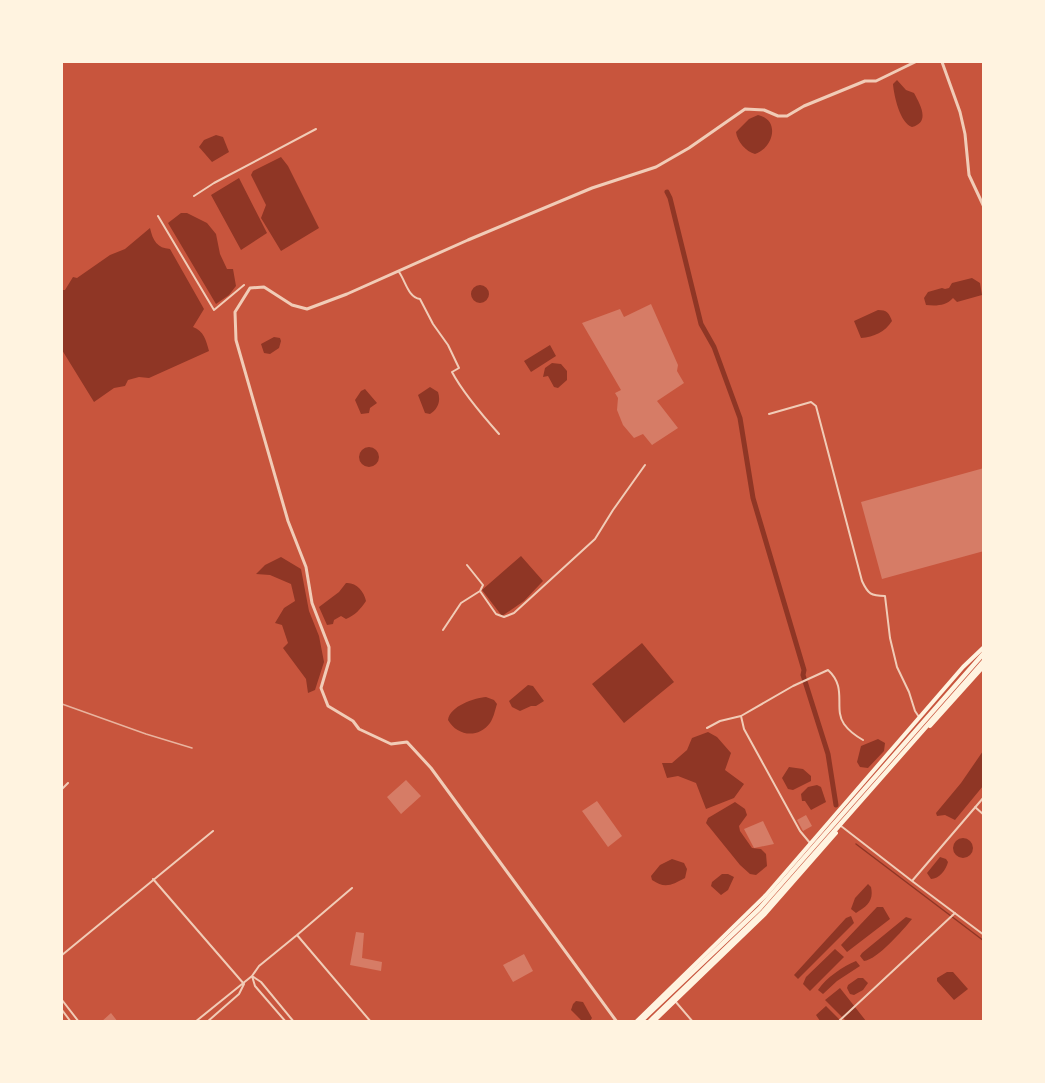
<svg xmlns="http://www.w3.org/2000/svg" width="1045" height="1083" font-family="'Fira Sans',sans-serif">
<rect width="100%" height="100%" fill="#c8553d"/>
<path fill="#8f3625" d="M897,80L906,90L914,93C921,106 930,122 912,127C900,123 894,96 893,84Z
M758,115C781,120 773,148 755,154C746,152 737,141 736,132L749,119Z
M216,135L223,137L229,152L212,162L199,147L204,140Z
M281,157L288,166L319,228L281,251L261,218L266,205L251,175L253,171Z
M239,178L267,233L241,250L211,195Z
M181,213H187L207,223L216,234L220,254L227,269H233L236,286L229,295L216,304L168,223Z
M150,228C153,241 157,248 170,249L204,309L193,327C204,331 206,340 209,351L149,378L139,377L128,380L125,386L114,388L94,402L62,350V290H65L73,277L77,278L110,255L125,249Z
M972,278L980,283L982,295L957,302L953,298C946,306 936,306 926,305L924,298L928,292L942,288L945,289L949,288L952,283Z
M471 294a9 9 0 1 1 18 0a9 9 0 1 1-18 0Z
M878,310C887,310 889,313 892,321C885,332 874,337 861,338L854,321Z
M274,337L280,338L281,341L279,348L270,354L264,353L261,344Z
M550,345L556,356L531,372L524,361Z
M552,363L561,364L567,371V380L558,388L554,387L548,376L543,377L545,368Z
M430,387L438,392C441,401 438,409 430,414L425,413L418,395Z
M365,389L377,403L370,408L369,413L361,414L355,400L361,391Z
M359 457a10 10 0 1 1 20 0a10 10 0 1 1-20 0Z
M521,556L543,581L524,601L502,616L482,590Z
M281,557L301,569L309,611L319,636L324,662L315,690L308,693L306,679L283,648L288,643L282,625L275,623L284,608L295,601L291,584L270,575L256,574L265,565Z
M346,583C356,582 364,591 366,601C360,610 355,615 346,619L341,616L334,620L333,624L327,625L319,607L339,592Z
M642,643L674,682L624,723L592,684Z
M528,685L533,686L544,701L536,706H531L520,711L512,707L509,701Z
M486,697L494,700L497,704C495,710 494,717 490,723C478,739 457,736 448,720C450,706 474,698 486,697Z
M708,732L717,737L731,753L725,770L744,784L734,798L706,809L696,783L678,776L667,778L662,763H672L687,750L692,738Z
M878,739L885,743L884,751L868,768L860,767L857,762L861,746Z
M983,751V786L955,820L945,815L937,816L936,813L961,783Z
M789,767L803,769L811,776V781L793,790L788,789L782,778Z
M817,785L821,787L826,802L811,810L805,801H802L801,794L808,787Z
M735,802L745,809L747,815L739,826L740,831L752,848L761,849L766,854L767,866L756,875L750,874L740,865L706,823L708,818Z
M953 848a10 10 0 1 1 20 0a10 10 0 1 1-20 0Z
M940,857L946,859L948,862C946,870 939,879 931,879L927,873Z
M672,859L684,863L687,869L685,878C672,885 665,889 652,880L651,876L660,865Z
M722,874H728L734,877L728,890L721,895L711,886L712,882Z
M868,884L871,887C874,901 867,906 856,913L851,909L855,898Z
M877,907H883L890,919L847,952L841,945Z
M851,916L854,923L798,979L794,975L846,918Z
M906,917L912,919C903,930 877,960 864,961L860,956L862,953Z
M835,949L844,957L810,991L803,984L806,977Z
M856,961L860,966L837,981L823,994L818,990C826,978 843,966 856,961Z
M947,972H953L968,989L954,1000L937,981V978Z
M858,978H863L868,983L863,990L854,995L850,994L847,988L848,985Z
M840,988L866,1021H846L825,1000Z
M576,1001L583,1002L592,1018L590,1021H582L571,1010L573,1004Z
M826,1006L841,1021H820L816,1015Z"/>
<g fill="none" stroke-linecap="round" stroke-linejoin="round">
<path stroke="#8f3625" stroke-width="1.5" d="M856,844L984,941"/>
<path stroke="#8f3625" stroke-width="5" d="M667,192L670,198L701,324L714,347L740,418L753,498L804,670L803,675L828,754L836,805"/>
</g>
<path fill="#d67c66" d="M651,304L678,365L677,371L684,383L657,401L678,428L652,445L643,434L634,438L623,425L617,410L618,398L615,393L621,390L582,323L620,309L624,317Z
M984,468V551L882,579L861,502Z
M406,780L421,796L401,814L387,797Z
M597,801L622,836L608,847L582,811Z
M806,815L812,826L803,831L797,820Z
M763,821L774,844L754,848L744,829Z
M356,932L364,933L362,958L382,962L381,971L350,965Z
M524,954L533,971L513,982L503,965Z
M111,1013L118,1022H101Z"/>
<g fill="none" stroke-linecap="round" stroke-linejoin="round">
<path stroke="#f1ccb7" stroke-width="2" d="M194,196L214,183L316,129
M158,216L214,310L244,285
M399,272C406,282 408,297 420,299L433,324L448,345L459,368L452,372C463,393 483,416 499,434
M769,414L811,402L816,406L862,581C868,594 871,596 885,596L890,638L897,667L909,692L915,711L919,717
M480,591L496,614L504,617L514,613L595,539L613,510L645,465
M443,630L461,603L480,591L483,585L467,565
M741,716L793,686L828,670C848,688 833,708 844,724C849,731 856,736 863,740
M707,728L720,721L741,716L744,729L800,831L810,843
M62,789L68,783
M984,797L912,881L984,935
M975,807L984,815
M841,826L912,881
M153,879L244,984
M297,935L352,888
M62,955L213,831
M252,976L261,982L294,1022
M252,976L255,986L286,1022
M62,1000L79,1022
M675,1001L693,1022
M62,1010L71,1022
M195,1022L252,976L259,966L297,935L371,1022
M207,1022L239,994L244,984
M838,1022L955,913"/>
<path stroke="#f1ccb7" stroke-width="3" d="M942,62L960,112L965,134L969,175L984,207
M617,1022L431,768L407,742L391,744L359,729L353,721L328,706L321,688L329,661V647L312,603L306,567L288,521L236,340L235,312L250,288L264,287L292,305L307,309L347,294L468,240L592,188L656,167L689,148L745,109L764,110L778,116H787L804,106L865,81H876L915,62"/>
<path stroke="#fff3e0" stroke-width="4" d="M930,726L984,666
M636,1022L766,895L963,667L984,647
M653,1022L765,914L836,833"/>
<path stroke="#fff3e0" stroke-width="4.5" d="M640,1022L759,909L984,653
M649,1022L763,912L984,661"/>
<path stroke="#e9b49f" stroke-width="1.5" d="M62,704L146,734L192,748"/>
</g>
<rect width="1045" height="1083" fill="none" stroke="#fff3e0" stroke-width="126"/>
</svg>
